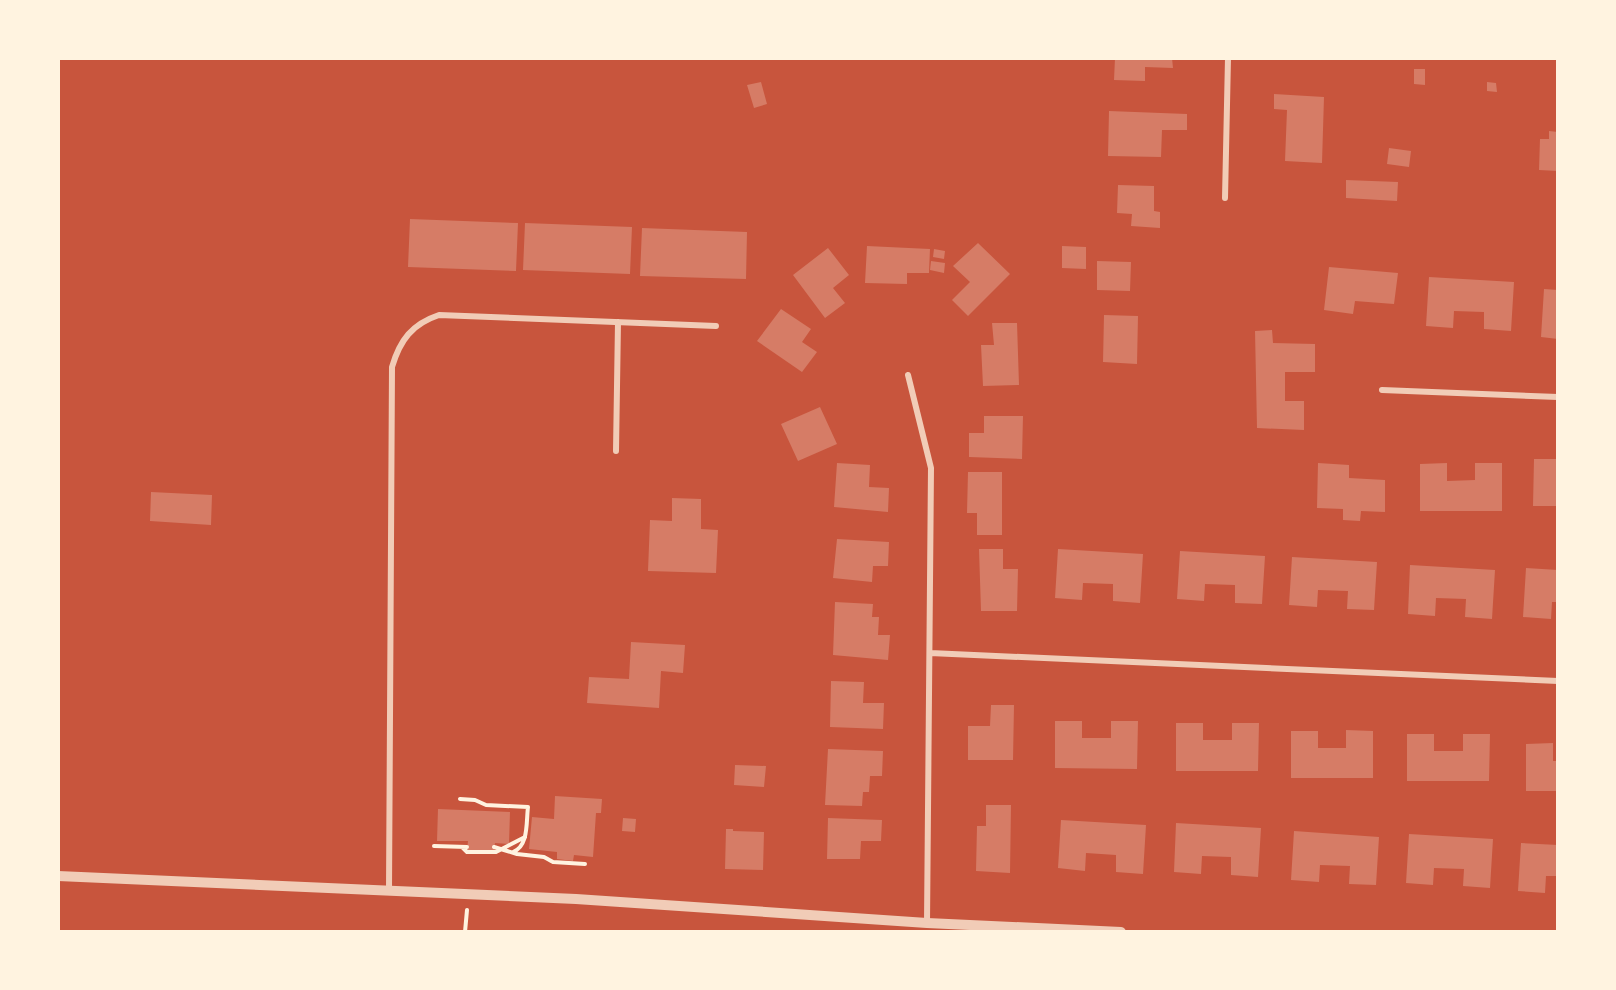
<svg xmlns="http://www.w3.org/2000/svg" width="1616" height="990" font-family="Quicksand,sans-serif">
<rect width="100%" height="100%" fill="#c8553d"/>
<path fill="#d67c66" d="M1115,58H1172L1173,68L1145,67V81L1114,80Z
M1414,69H1425V85L1414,84Z
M761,82L767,104L754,108L747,85Z
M1487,82L1496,83L1497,92L1487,91Z
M1274,94L1324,97L1322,163L1285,161L1287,110L1274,109Z
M1109,111L1187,114V130H1162L1161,157L1108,156Z
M1549,131L1558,132V171L1539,170L1540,139H1549Z
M1389,148L1411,151L1409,167L1387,164Z
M1346,180L1398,182L1397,201L1346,198Z
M1118,185L1154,186V211L1160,212V228L1131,226L1132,214L1117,213Z
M410,219L518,223L516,271L408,267Z
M525,223L632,227L630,274L523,270Z
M642,228L747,232L746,279L640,276Z
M978,243L1010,274L968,316L952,300L970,282L953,266Z
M867,246L930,249L929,273H907V284L865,283Z
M1062,246L1086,247V269L1062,268Z
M828,248L849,275L833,288L845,303L825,318L793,275Z
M934,249L945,251L944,259L933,257Z
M931,261L945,263L944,273L930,270Z
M1097,261L1131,262L1130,291L1097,290Z
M1329,267L1398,273L1394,304L1355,301L1353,314L1324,310Z
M1429,277L1514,282L1511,331L1484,329V312L1454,311L1453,328L1426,326Z
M1544,289L1558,290V339L1541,337Z
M781,309L811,329L802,342L817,352L802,372L757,341Z
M1104,315L1138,316L1137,364L1103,362Z
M992,323H1017L1019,385L983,386L981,345H994Z
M1272,330L1273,343L1315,344V372H1285V401H1304V430L1257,428L1255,331Z
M820,407L837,444L798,461L781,424Z
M984,416H1023L1022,459L969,457V433H984Z
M1534,459H1558V506H1533Z
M837,463L870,465L869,487L889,488L888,512L834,507Z
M1318,463L1349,465V478L1385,480V512L1361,511L1360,521L1343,520V509L1317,508Z
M1447,463V481L1475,480V463H1502V511H1420V464Z
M968,472H1002V535H977V513H967Z
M151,492L212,495L211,525L150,521Z
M672,498L701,499V529L718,530L716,573L648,571L650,520L672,521Z
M837,539L889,542L888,566H873L872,582L833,578Z
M979,549H1003V569H1018L1017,611H981Z
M1058,549L1143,554L1140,603L1113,601V584L1083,583L1082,600L1055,598Z
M1180,551L1265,556L1262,604L1235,603V585L1205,584L1204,601L1177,599Z
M1292,557L1377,562L1374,610L1347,609L1348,591L1318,590L1317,607L1289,605Z
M1410,565L1495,570L1492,619L1465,617L1466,599L1436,598L1435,616L1408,614Z
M1526,568L1558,570V602H1552L1551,619L1523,617Z
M835,602L873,604L872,617H879L878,635H890L888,660L833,655Z
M631,642L685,645L683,673L661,671L659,708L587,703L589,677L629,679Z
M831,681L864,682L863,703H884L883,729L830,727Z
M991,705H1014L1013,760H968V726H990Z
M1055,721H1082V738H1111V721H1138L1137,769L1055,768Z
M1176,723H1203V740H1232V723H1259L1258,771H1176Z
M1346,730L1373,731V778H1291V731H1318V748H1346Z
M1407,734H1434V751H1463V734H1490L1489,781H1407Z
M1553,743V761H1558V791H1526V744Z
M828,749L883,751L882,776H870L869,792H863L862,806L825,805Z
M735,765L766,766L764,787L734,785Z
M555,796L602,799L601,813H596L593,857L574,855L573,861L557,859V852L529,849L532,817L554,819Z
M986,805H1011L1010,873L976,871L977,826H986Z
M438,809L510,812L509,844L495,843L494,851L467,850L468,841H437Z
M623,818L636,819L635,832L622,831Z
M828,818L882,820L881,841H861L860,859H827Z
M1061,820L1146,825L1143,874L1116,872V855L1086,853L1085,871L1058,868Z
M1176,823L1261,828L1258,877L1231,875V857L1202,856L1201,874L1174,872Z
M726,829H733V831L764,832L763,870L725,869Z
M1294,831L1379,837L1376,885L1349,884L1350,866L1320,865L1319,882L1291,880Z
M1409,834L1493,839L1490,888L1463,886L1464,869L1434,868L1433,885L1406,883Z
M1521,843L1558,845V876H1546L1545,893L1518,891Z"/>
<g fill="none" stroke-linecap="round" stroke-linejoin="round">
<path stroke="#fff3e0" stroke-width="4" d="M460,799L475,800L486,805L528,807C526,822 529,846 513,852
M434,846L467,847
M462,847L467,852H496L525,837
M494,847L517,854L544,857L553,862L585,864
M465,932L467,910"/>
<path stroke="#f1ccb7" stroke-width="6" d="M1225,198L1228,58
M908,375L931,468L927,923
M1382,390L1558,397
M616,451L618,322
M930,653L1558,681
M389,891L392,367C400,340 412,324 439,315L716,326"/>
<path stroke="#f1ccb7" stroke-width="10" d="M58,876L576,899L927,923L1121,932"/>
</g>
<rect width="1616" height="990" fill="none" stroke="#fff3e0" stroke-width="120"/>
</svg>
